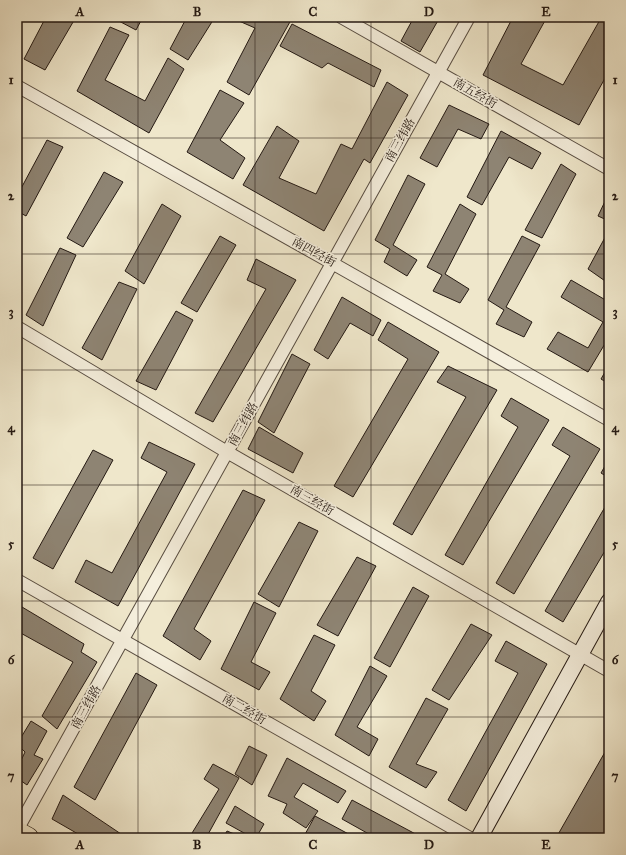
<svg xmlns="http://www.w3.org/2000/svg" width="626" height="855" font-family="'IM FELL Great Primer','Noto Serif SC',serif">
<rect width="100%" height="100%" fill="#efe7cb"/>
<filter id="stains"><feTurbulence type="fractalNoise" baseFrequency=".005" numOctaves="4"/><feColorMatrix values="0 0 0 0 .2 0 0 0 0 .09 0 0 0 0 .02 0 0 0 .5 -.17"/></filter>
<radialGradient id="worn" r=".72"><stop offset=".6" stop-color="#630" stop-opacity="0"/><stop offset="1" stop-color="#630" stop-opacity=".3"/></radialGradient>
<path fill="#8e8473" stroke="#241913" d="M46,17H76L45,70L24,59Z
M118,17H143L136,30L117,20Z
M187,17H215L188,60L170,49Z
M241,17H286L291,20L249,95L227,82L255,28L239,21Z
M414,17H440L420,52L401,41Z
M513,17H547L521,64L563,85L601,18L609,22V71L579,125L483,75Z
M292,24L381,70L374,87L328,63L322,68L280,46Z
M110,27L129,35L105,80L145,101L168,58L184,69L149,133L77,91Z
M387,82L408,95L370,163L364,159L324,231L243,185L277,126L299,141L279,178L316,194L341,144L352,149Z
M220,90L244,103L220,140L245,158L233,179L187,152Z
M449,105L489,124L481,139L458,129L437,167L420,158Z
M501,131L541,153L532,169L509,157L482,205L467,197Z
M47,140L63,147L26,216L17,211V196Z
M561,164L576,174L542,238L525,230Z
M104,172L123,182L83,247L67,238Z
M408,175L425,184L393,245L417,260L407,276L384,262L390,249L375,240Z
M608,195H609V221L598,216Z
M162,204L181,216L144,284L125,271Z
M460,204L476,214L445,274L469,289L460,303L433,291L442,275L427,267Z
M609,230V280L608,283L588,269Z
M220,236L236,245L197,312L181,303Z
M522,236L540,245L506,307L532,322L524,337L496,324L504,310L488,300Z
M60,248L76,255L43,326L26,315Z
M256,259L296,280L213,422L195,413L266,289L247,280Z
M571,280L609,302V337L588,372L547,349L558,332L588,348L603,322L561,297Z
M119,282L137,289L102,360L82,348Z
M342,297L381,320L373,336L350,323L328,359L314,350Z
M176,311L193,320L156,390L136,381Z
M388,322L439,352L353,497L334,486L408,359L378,340Z
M292,354L310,364L274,433L258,422Z
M609,365V384L601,379Z
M448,366L497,390L412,535L393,524L466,397L437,382Z
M511,398L549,420L463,565L445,555L518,427L501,416Z
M259,427L303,453L293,473L248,449Z
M563,427L600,449L514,594L496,583L570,456L552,445Z
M149,442L195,464L118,606L75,582L86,560L112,573L167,472L141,458Z
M93,450L113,460L53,569L33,558Z
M609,459V478L601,473Z
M243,490L265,500L194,629L211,641L200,660L163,636Z
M609,500V544L563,622L545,611Z
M299,522L318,531L279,607L258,594Z
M357,557L376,566L338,636L317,625Z
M413,587L429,596L390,667L374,658Z
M254,602L276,613L251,662L270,672L259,690L221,669Z
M17,604L84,644L81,652L97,662L57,729L42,716L73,662L17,631Z
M471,624L492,635L449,700L432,690Z
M314,635L335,645L311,691L326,701L314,721L280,699Z
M506,641L547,664L466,811L448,800L518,673L495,661Z
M370,666L387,676L357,727L378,739L369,756L335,735Z
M136,673L157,685L95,800L74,787Z
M426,698L448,709L416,764L437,772L426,788L389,767Z
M31,721L47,731L34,755L43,759L27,785L17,778V769L25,752L17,744Z
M609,745V838H556Z
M249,746L267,755L252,785L235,774Z
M287,758L346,791L338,803L303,783L294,797L318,811L306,828L283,813L287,804L268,796Z
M213,764L239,778L206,838H189L219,789L204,779Z
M63,795L127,838H85L52,819Z
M352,800L423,838H376L342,819Z
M235,806L264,824L256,838H253L226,823Z
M315,816L356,838H303Z
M227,831L244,838H223Z"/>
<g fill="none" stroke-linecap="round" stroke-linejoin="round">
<defs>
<path id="street" d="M341,17L609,169
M17,86L332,263L609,420
M17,327L227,452L609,671
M17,580L470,838
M17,830L469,17"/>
<path id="secondary" d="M479,838L609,602"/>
<path id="highway" d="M17,832L28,838"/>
</defs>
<use href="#street" stroke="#574c41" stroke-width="14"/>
<use href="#secondary" stroke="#241913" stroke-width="18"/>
<use href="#highway" stroke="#241913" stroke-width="22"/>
<use href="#street" stroke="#f5efdd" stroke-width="12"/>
<use href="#secondary" stroke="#f5efdd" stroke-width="16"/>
<use href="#highway" stroke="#efe7cb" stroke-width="21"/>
</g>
<path fill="none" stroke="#241913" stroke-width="1" stroke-opacity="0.55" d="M138,17V838M255,17V838M371,17V838M488,17V838M17,138H609M17,254H609M17,370H609M17,485H609M17,601H609M17,717H609"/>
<g text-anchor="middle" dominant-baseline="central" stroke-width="3.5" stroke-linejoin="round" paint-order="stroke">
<g font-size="12" fill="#241913" stroke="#f5efdd">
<text transform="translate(475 93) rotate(30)">南五经街</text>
<text transform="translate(400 140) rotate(-61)">南三纬路</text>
<text transform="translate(314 252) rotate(29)">南四经街</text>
<text transform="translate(243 424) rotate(-61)">南三纬路</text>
<text transform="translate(312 500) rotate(30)">南三经街</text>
<text transform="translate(86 707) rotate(-61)">南三纬路</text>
<text transform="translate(244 709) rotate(30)">南二经街</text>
</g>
</g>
<rect width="626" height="855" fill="none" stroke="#efe7cb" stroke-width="44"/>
<rect x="22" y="22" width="582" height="811" fill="none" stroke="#241913" stroke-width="1.5"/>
<g font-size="13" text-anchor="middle" font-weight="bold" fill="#241913">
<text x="80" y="16">A</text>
<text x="197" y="16">B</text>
<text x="313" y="16">C</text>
<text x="429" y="16">D</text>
<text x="546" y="16">E</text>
<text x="11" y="84">1</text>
<text x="615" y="84">1</text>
<text x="11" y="200">2</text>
<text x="615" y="200">2</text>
<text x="11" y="316">3</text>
<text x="615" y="316">3</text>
<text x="11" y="432">4</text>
<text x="615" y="432">4</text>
<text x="11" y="548">5</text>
<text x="615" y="548">5</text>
<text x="11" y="664">6</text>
<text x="615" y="664">6</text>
<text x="11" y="780">7</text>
<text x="615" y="780">7</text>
<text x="80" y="849">A</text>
<text x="197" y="849">B</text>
<text x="313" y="849">C</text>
<text x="429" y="849">D</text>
<text x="546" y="849">E</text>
</g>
<rect width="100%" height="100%" filter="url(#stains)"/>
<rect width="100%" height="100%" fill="url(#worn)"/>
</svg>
